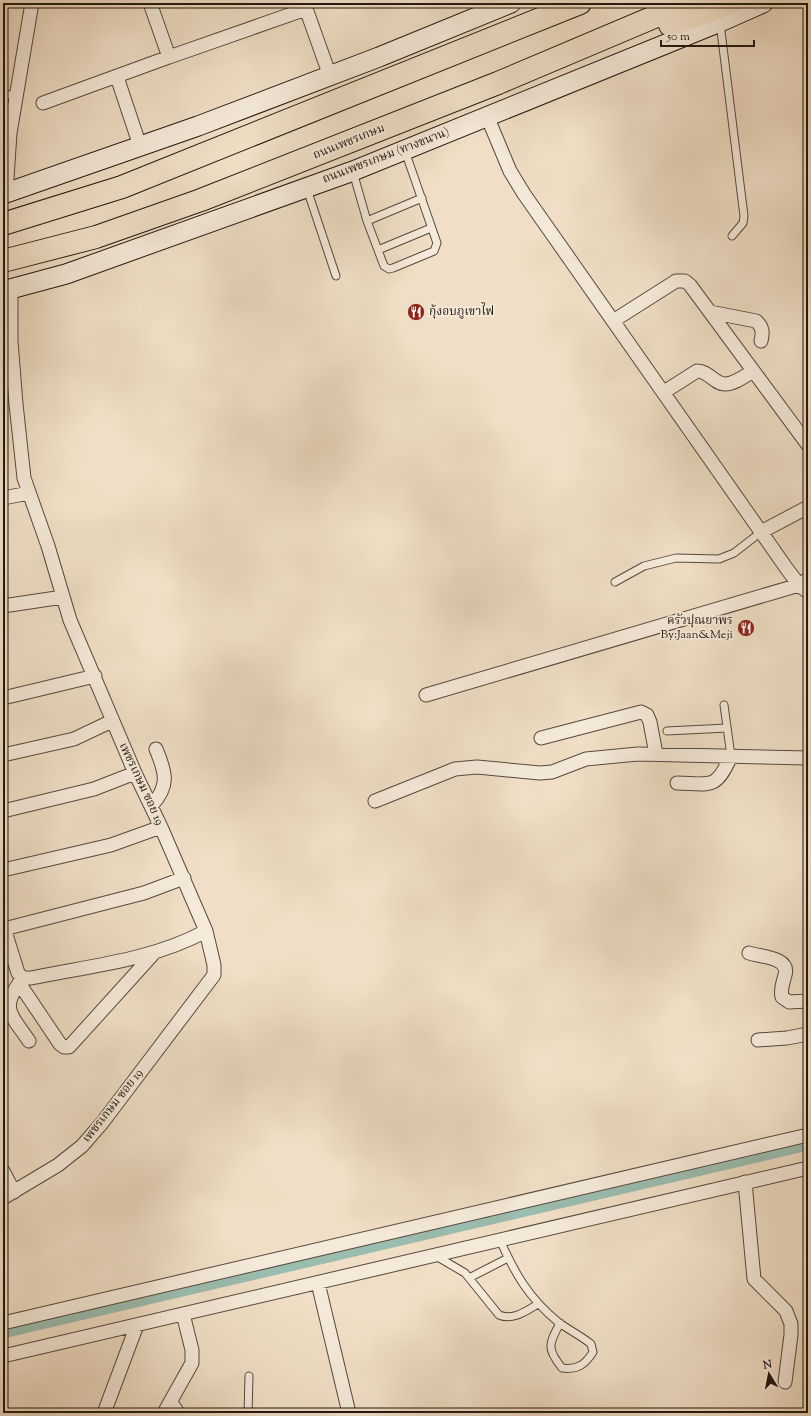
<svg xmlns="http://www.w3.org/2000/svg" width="811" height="1416" font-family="'Sorts Mill Goudy','Noto Serif Thai',serif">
<rect width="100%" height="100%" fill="#f0dfc6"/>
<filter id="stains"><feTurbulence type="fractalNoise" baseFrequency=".005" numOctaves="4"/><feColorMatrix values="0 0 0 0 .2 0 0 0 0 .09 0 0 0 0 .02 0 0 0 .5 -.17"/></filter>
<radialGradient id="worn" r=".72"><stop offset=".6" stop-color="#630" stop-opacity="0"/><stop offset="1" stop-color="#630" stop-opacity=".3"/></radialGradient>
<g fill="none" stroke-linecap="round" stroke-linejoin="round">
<path stroke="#9bbdb0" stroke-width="13" d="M3,1332L808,1144"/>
<defs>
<path id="lane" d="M720,23L744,216L743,223L732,236
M3,29V45
M3,94L16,96
M353,172L367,221L384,266L389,269L393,268L434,251L437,243L405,151
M307,189L336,276
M367,221L422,198
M378,250L431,228
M615,582L644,566L676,558L719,559L734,553L761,532
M724,705L731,756
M667,731L727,728
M500,1240C515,1274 529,1298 558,1322C569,1330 581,1336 591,1344L593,1352C585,1365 577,1370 562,1368C546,1348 549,1344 560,1323
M436,1256L465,1273L499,1315C513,1321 526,1311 538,1304
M469,1278L508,1258
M172,1399L182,1413
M248,1413L249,1376"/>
<path id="street" d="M150,3L169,57L306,9
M304,3L330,76
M117,77L140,146
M43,103L169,57
M487,116L510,171L524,194L787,569L799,585L808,592
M6,193L10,133L32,3
M710,312L756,321C763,327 763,333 761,341
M613,321L676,281H685L690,285L808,445
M664,392L697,371C709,371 714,384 725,384C734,384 745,376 753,371
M3,498L29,493
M761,532L808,507
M3,606L63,597
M426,695L799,585L808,579
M3,698L95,676
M541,738L641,712L647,715L650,722L656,754
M3,755L74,739L112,721
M677,783C711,784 716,790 731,756
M375,801L455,769L477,767L540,773L552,772L586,759L638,754L808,758
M151,806C170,786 166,773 156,749
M3,811L94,789L135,773
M3,870L111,845L161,827
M3,925L18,973L23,978H31C89,966 153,960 206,931
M4,929L144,893L184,878
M749,953C761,957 790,957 785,975C783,983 780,989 782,997L789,1002L808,1001
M23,978C0,1008 9,1012 29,1041
M19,983L60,1044L64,1047H69L155,952
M758,1040L787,1038L808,1034
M3,1171L14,1192
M745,1182L754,1279L786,1311L791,1324V1335L785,1382
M3,1198L58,1165L82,1146L102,1123L214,975V965L206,931L161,827L135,773L70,620L48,546L24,478L16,404L11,341V289
M318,1283L349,1413
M3,1323L808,1135
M3,1356L808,1168
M104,1413L137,1325
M164,1413L192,1363V1350L183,1314"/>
<path id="secondary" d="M3,194L198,126L379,57L511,3
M3,291L66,274L353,171L720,22L763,3"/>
<path id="highway" d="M670,25L731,3
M3,224L122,187L580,3
M3,261L96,237L201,200L498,83L687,3"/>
</defs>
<use href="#lane" stroke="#56493e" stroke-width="9"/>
<use href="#street" stroke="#56493e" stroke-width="15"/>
<use href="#secondary" stroke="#221710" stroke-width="21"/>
<use href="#highway" stroke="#221710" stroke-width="24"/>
<use href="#lane" stroke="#f5eada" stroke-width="7"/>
<use href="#street" stroke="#f5eada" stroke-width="13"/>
<use href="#secondary" stroke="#f5eada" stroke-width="19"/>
<use href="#highway" stroke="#f0dfc6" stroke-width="22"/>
</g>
<defs>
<symbol id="restaurant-disc" viewBox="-11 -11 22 22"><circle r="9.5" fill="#8f2418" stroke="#f5eada"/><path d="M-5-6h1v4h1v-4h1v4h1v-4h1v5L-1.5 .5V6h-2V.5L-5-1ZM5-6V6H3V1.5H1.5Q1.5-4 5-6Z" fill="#fff"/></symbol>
</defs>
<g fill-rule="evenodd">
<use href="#restaurant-disc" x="406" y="302" width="20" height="20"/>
<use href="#restaurant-disc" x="736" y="618" width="20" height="20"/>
</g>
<g text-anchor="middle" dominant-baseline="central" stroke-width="3.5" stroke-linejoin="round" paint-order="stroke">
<g font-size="12" fill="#221710" stroke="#f5eada">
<text transform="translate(349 142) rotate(-22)">ถนนเพชรเกษม</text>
<text transform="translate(386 156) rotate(-21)">ถนนเพชรเกษม (ทางขนาน)</text>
<text transform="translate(141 784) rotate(65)">เพชรเกษม ซอย 19</text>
<text transform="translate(113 1106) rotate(-52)">เพชรเกษม ซอย 19</text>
</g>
<g font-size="12" fill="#221710" stroke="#f5eada" text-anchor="start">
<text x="429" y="312">กุ้งอบภูเขาไฟ</text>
<text x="733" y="621" text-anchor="end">ครัวปุณยาพร<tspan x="733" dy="14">By:Jaan&amp;Meji</tspan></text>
</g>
</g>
<rect width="811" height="1416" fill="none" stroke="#f0dfc6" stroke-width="16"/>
<rect x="4" y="4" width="803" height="1408" fill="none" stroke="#221710" stroke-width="2"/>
<rect x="8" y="8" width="795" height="1400" fill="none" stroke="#221710"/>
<g transform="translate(769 1374) rotate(350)" stroke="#f5eada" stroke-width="3" paint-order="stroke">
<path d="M0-3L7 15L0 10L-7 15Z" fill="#221710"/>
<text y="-6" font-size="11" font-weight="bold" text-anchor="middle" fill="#221710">N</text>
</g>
<path d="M661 40v6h93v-6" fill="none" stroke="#221710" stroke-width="2"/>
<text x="667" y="40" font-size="12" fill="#221710" stroke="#f5eada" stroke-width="3" paint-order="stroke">50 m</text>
<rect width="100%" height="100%" filter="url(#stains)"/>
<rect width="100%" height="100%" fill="url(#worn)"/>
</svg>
